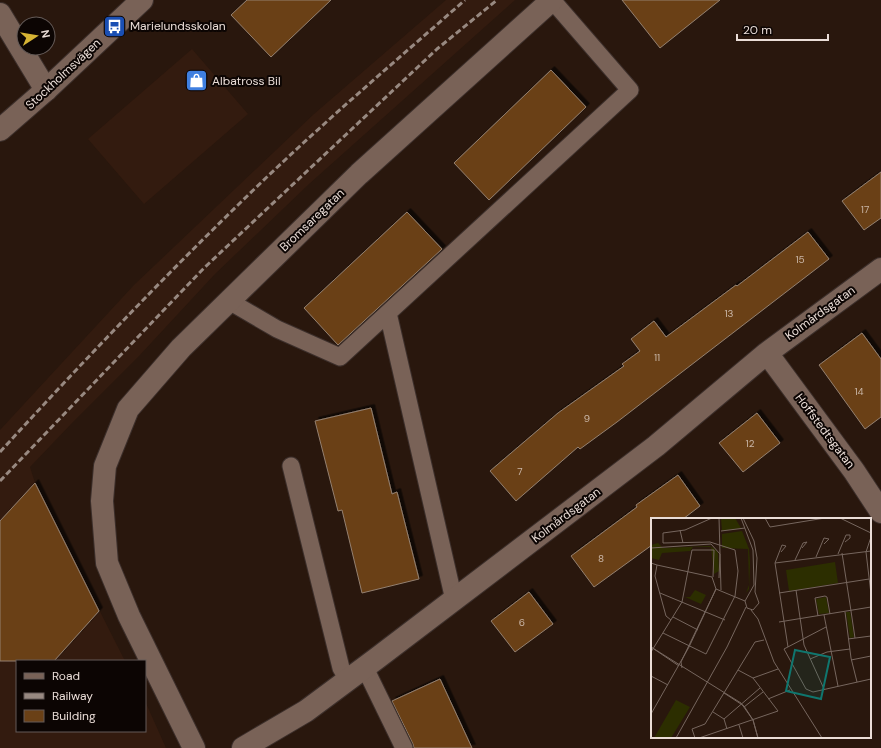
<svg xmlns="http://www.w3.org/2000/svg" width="881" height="748" font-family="'DM Sans',sans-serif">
<defs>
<filter id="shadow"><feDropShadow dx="3.5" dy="-3.5" stdDeviation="0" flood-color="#0009"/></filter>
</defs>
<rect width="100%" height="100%" fill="#29170d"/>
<path fill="#331b0f" d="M446,0H515L309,184L215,274L139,356L72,423L30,467L35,483L125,661H17V731H145V701L166,748H0V430L134,285L314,114Z
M192,49L248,114L144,204L88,139Z"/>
<path fill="#6a4016" stroke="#948070" filter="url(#shadow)" d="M247,0H331L271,57L231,15Z
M622,0H720L660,48Z
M551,70L586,107L489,200L454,163Z
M881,172V218L864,230L842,201Z
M407,212L442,249L338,345L304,308Z
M808,232L829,259L617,422L580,449L578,447L516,501L490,471L558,413L624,366L622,364L640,351L631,339L654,321L666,337L736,285L737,286Z
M862,333L881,359V417L865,429L819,365Z
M371,408L392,494L397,492L419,579L362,593L342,510L338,511L315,421Z
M757,413L780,443L743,472L719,443Z
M678,475L700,506L683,519H652V545L594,587L571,556L637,507L636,505Z
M35,483L99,611L54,661H0V521Z
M529,592L553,624L515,652L491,621Z
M440,679L472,748H414L413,744L392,701Z"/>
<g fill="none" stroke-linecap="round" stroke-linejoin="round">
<defs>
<path id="lane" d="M229,301L277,329L340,357L630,90L552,0
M388,313L454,600
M291,466L341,668L348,680
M365,668L404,748"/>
<path id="street" d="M0,14L46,90
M767,353L854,471L881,512
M194,748L129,616L107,563L102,501L105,466L128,409L181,348L359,174L552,0
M243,748L306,711L376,659L656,446L767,353L881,269"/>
<path id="secondary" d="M0,130L46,90L142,0"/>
</defs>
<use href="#lane" stroke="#3c2f2b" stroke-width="19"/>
<use href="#street" stroke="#3c2f2b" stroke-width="24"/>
<use href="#secondary" stroke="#3c2f2b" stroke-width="24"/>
<use href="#lane" stroke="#796257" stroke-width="17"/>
<use href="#street" stroke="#796257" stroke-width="22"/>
<use href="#secondary" stroke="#796257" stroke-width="22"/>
<path stroke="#988981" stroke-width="3" stroke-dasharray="6 3" stroke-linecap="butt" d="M0,452C86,358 175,265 268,176C332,115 399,58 465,0
M0,481L204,268L437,49L497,0"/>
</g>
<defs>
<symbol id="bus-square" viewBox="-11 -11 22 22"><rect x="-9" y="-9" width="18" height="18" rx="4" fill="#1a4fb4" stroke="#0c0503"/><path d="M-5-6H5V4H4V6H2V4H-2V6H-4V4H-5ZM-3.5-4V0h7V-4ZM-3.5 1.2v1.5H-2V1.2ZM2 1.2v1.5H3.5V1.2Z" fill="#fff"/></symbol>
<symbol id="shop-square" viewBox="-11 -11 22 22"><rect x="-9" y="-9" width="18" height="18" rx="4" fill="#3f7fe0" stroke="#0c0503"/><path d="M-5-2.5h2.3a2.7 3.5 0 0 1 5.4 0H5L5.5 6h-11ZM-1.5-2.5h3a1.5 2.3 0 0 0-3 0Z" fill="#fff"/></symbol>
</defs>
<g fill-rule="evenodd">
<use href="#bus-square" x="102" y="14" width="25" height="25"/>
<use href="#shop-square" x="184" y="68" width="25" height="25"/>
</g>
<g text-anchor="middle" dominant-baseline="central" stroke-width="4" stroke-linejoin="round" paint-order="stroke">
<g font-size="10" fill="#cab6a7">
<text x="865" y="209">17</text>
<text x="800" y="259">15</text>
<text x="729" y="313">13</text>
<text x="657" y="357">11</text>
<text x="859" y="391">14</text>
<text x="587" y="418">9</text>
<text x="750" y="443">12</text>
<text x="520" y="471">7</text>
<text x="601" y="558">8</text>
<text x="522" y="622">6</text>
</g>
<g font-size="12" fill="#eaddd7" stroke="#0c0503" text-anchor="start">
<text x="130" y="26">Marielundsskolan</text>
<text x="212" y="81">Albatross Bil</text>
</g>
<g font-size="12" fill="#eaddd7" stroke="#0c0503">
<text transform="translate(63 74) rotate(-43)">Stockholmsvägen</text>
<text transform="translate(312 220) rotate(-44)">Bromsaregatan</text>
<text transform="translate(820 313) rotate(-36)">Kolmårdsgatan</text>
<text transform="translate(825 431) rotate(53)">Hoffstedtsgatan</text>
<text transform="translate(566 515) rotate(-37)">Kolmårdsgatan</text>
</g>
</g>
<g transform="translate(651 518)">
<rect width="220" height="220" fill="#29170d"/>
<path d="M70,0H84L90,10L71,13ZM91,13L98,31L99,45L98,71L95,75L98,67L97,31L71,30V16ZM7,25L12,30L59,28L64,31L67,35L68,53L63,56L60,29H42L39,33L11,35L8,42L0,40V27ZM184,44L187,65L138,73L135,52ZM44,72L55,77L50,86L34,79H39ZM175,79L178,95L168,96L165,81ZM195,94H199L203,119L199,120ZM25,182L39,189L20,220H3Z" fill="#2c2e00"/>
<path fill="none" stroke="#76665e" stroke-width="1" d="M68,0L70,72M90,0L102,32L103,67L94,83L96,90L102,92L108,85L104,74L106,40L103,23L92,0M114,0L119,9L174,0M189,0L220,15M29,12L32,25M70,13L94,10M220,19L215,34L220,76M0,30L60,26L69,36L68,60M130,34L135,28L131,27L124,45L137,129M191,35L200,93M187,36L195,17H199V20L194,24M165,39L173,20L178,21L173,26M144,42L152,25L156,24L151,30M0,45L6,47L4,58L15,98L20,102M124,45L220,33M6,47L61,59L65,71L94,83M145,72L153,127L173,171M9,75L74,102M128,75L218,61M100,92L107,101L123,144L171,220M200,93L204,120M194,94L200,140L206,164M173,97L187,168M167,98L164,80L174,78L176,79L179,96M22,99L47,112M128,104L220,89M175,109L133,131L155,171L162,174L220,161M12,115L55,136L84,78L87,53L84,32L59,24L12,25V15L34,12L61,0M197,121L220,118M0,129L28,148M0,129L90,185L102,202L107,220M0,134L31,84L41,32H63L62,59M159,141L176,134L199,131M200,142L220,138M31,150L30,144L65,71M0,158L17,167M102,160L127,151M73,175L93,188L102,202L107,220M117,181L139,172M93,189L112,174M62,194L73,201L76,211M0,196L38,129L65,71M73,201L109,170M88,207L92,220M25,220L76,129L95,89M44,220L41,211L54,206L104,124L113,122M48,220L127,193L102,160L87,152"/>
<path fill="#0f766e" fill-opacity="0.15" stroke="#0f766e" stroke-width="2" d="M144,132L179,139L170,181L135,173Z"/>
<rect width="220" height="220" fill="none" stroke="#eaddd7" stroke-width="2"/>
</g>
<rect x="16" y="660" width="130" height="72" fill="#0c0503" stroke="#655b58"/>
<rect x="24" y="673" width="20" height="6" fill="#796257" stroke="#655b58"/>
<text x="52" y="680" font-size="12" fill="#eaddd7">Road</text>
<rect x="24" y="693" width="20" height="6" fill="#988981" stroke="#655b58"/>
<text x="52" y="700" font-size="12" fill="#eaddd7">Railway</text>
<rect x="24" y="710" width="20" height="12" fill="#6a4016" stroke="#655b58"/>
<text x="52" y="720" font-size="12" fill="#eaddd7">Building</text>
<g transform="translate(36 36) rotate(78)"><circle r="19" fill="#0c0503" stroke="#655b58"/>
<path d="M0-3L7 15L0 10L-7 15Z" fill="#d7b434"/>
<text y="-6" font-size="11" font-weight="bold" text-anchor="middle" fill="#eaddd7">N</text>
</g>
<path d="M737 34v6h91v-6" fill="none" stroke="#eaddd7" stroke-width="2"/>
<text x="743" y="34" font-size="12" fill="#eaddd7" stroke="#0c0503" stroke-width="3" paint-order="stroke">20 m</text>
</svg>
